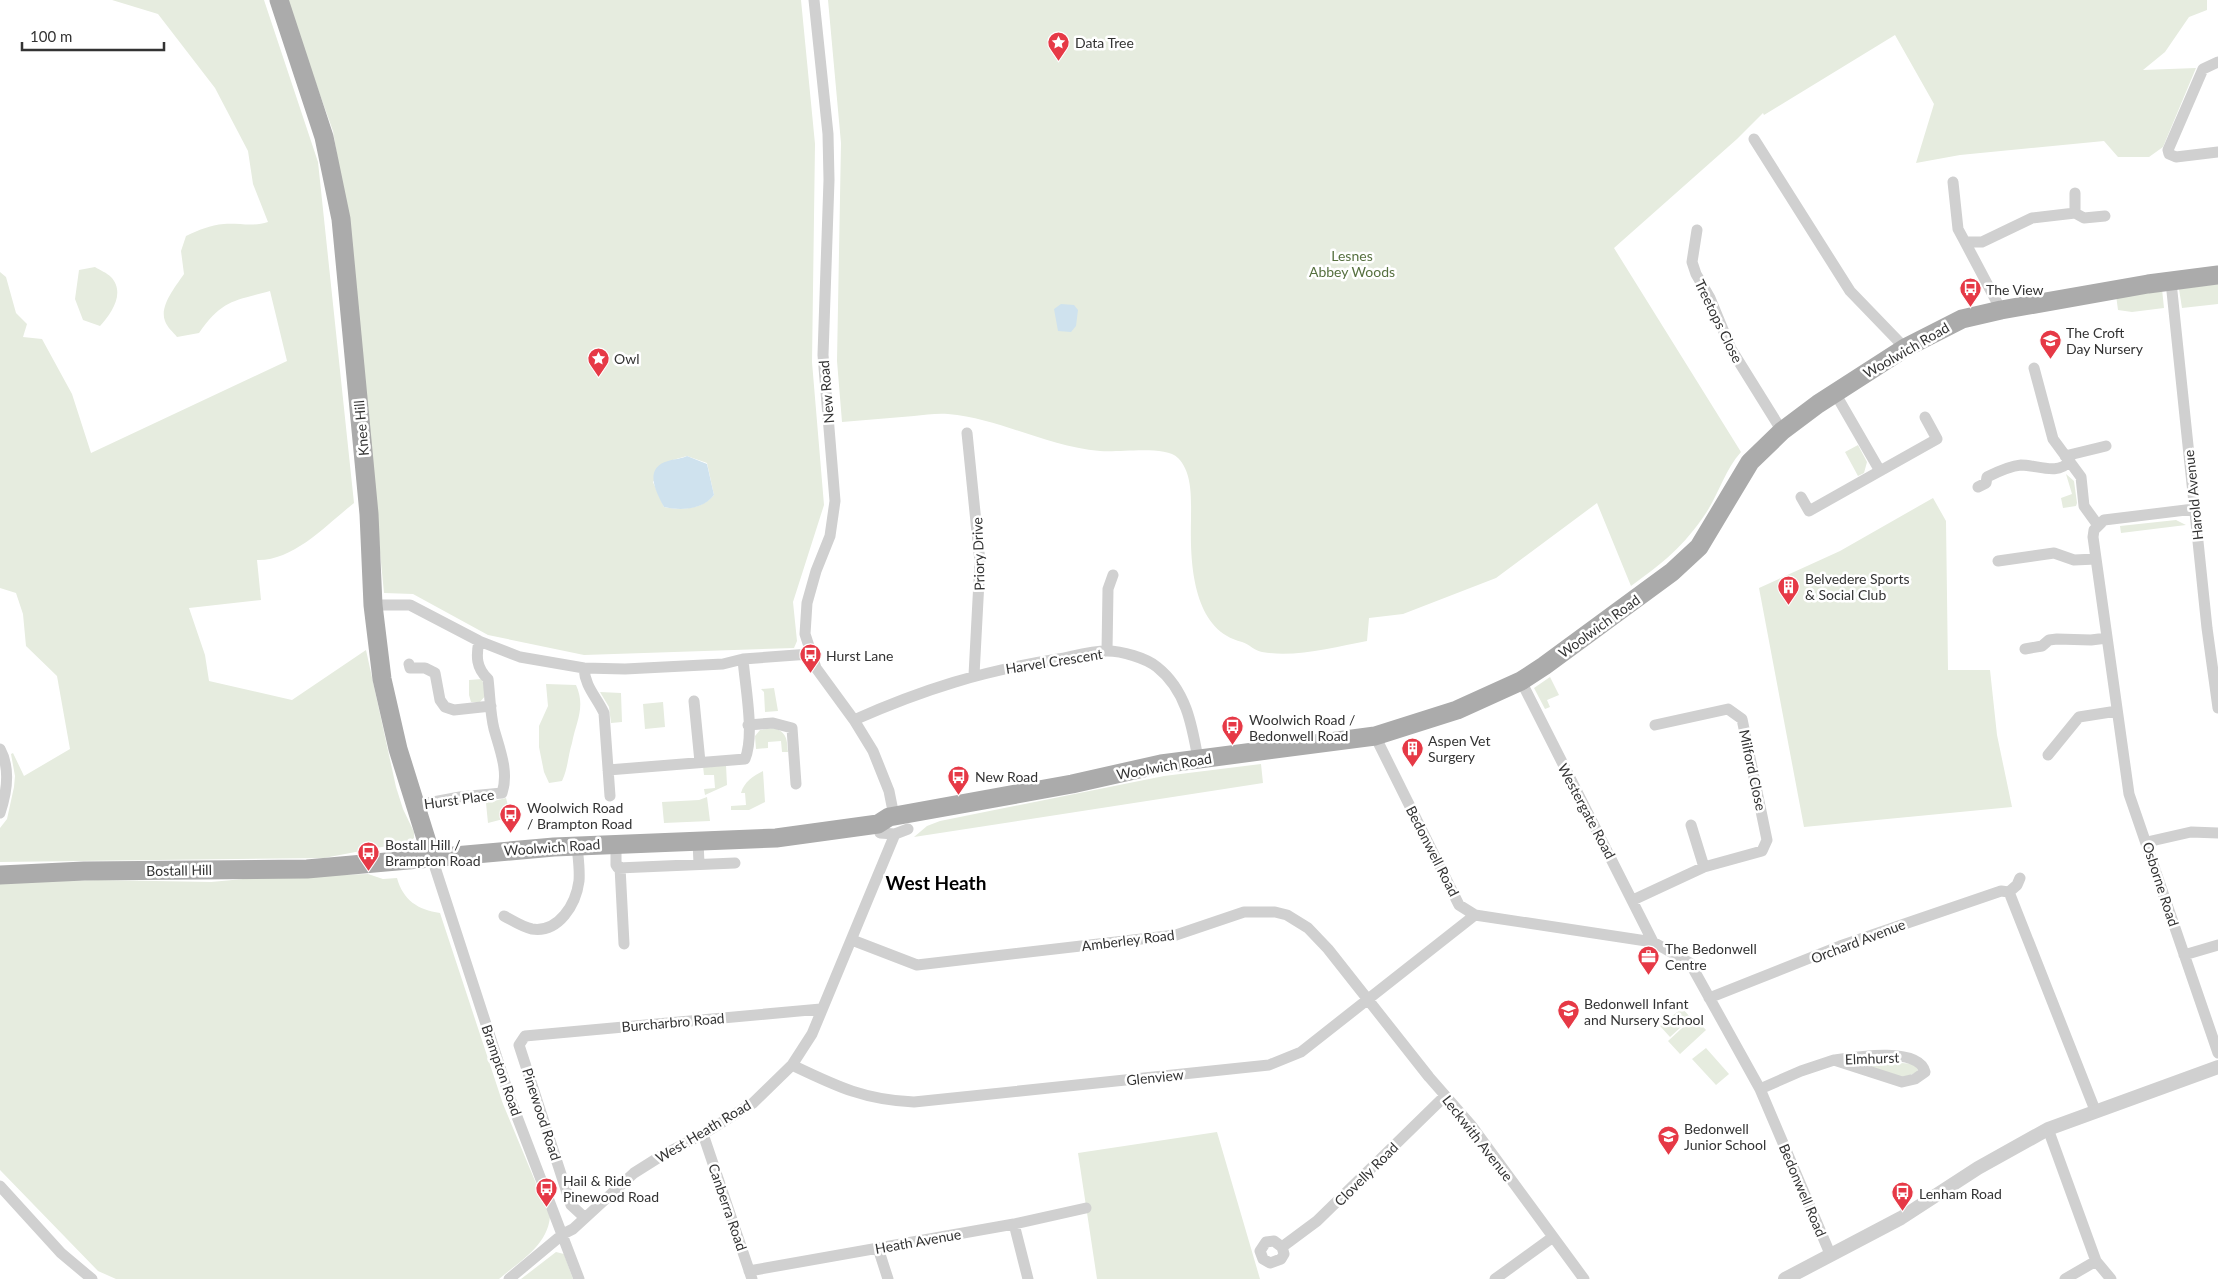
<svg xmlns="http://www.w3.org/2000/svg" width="2218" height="1279" font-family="Lato,sans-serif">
<rect width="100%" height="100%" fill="#fff"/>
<path fill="#e6ecdf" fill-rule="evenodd" d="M112,0H264L318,162L354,503C326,525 294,561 257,560L261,600L189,608L205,655L209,681L292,700L366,650L396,787L403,809L414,832V838L408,842L324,858L0,862V828L7,819L14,787L15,776L11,754L13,753L24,776L70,749L57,676L26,646L23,614L16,593L0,588V272L6,277L16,313L27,324L23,337L42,339L72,394L91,453L287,361L270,291C233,301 222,300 199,333L177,337C173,332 167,327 165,321C159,306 176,286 184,274L181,251L186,236C199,230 210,225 224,224C240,223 253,227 268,222L253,184L248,151L215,88L158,14Z
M286,0H801L815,144L812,362L824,505L793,602L797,641L794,648L584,655L488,635L413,594L384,593L350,241L338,161L333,131ZM687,456L707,463L714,495C703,509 680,511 664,507L653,482L669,461Z
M828,0H2207V10L2189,17L2165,52L2143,70L2196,68L2163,147L2149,157H2118L2104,141L1960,155L1916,163L1934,104L1895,35L1764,115L1763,113L1737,139L1614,248L1741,452C1725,470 1719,493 1706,513C1684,546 1663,563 1631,586L1597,503L1496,578L1403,614L1369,618L1367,641C1334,647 1295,658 1262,652C1255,651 1249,644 1242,642C1192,630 1190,562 1191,520C1191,500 1193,473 1178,458C1165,445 1119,453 1100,451C1045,446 1002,419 948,414C937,413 925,415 914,416C890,418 866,420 842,422L837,361L841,143Z
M95,267C100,270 107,273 111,277C126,293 111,314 100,326L83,320L75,299L79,270Z
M2218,284V304L2182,308L2179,289Z
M2162,289L2164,308L2132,312L2118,310L2116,295Z
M1858,445L1867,462L1864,473L1858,476L1845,452Z
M2066,474L2074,481L2077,503L2076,506L2063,508L2061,498L2072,494Z
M1933,498L1946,521L1948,670H1990L1997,735L2012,807L1804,827L1759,588L1840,551Z
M2176,520L2186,525L2121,533L2120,526Z
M1550,677L1559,695L1547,700L1550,707L1545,709L1534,688Z
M482,679L486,695L480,702H471L469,695V680Z
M546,684L576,685C586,707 576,722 572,743C568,756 568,768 562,781L549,783L544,772L539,747V726L548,706Z
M774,688L778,711L765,712L764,692L761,689Z
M600,692L621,693L622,722L611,723L609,707Z
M663,702L665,727L645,729L643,704Z
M774,728C787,732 787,740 788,752H782L781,741L768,742V748L756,749L755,736L760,730Z
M1261,764L1263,783L914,837L927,826L940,821L1164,776Z
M726,765L727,785L705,795L704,789L715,788L714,775H704L703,766Z
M763,771L765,802L749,810H731V806L746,805L745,793H741C744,782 753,776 763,771Z
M707,797L710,821L664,823L662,802L699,800Z
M506,798L511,817L488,823L486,803Z
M368,874L383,879L397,878C403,900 418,910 440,913L503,1104L550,1217C547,1246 520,1261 499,1279H116L98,1271L0,1170V882L99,880L211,882L254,878Z
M1682,1008L1691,1018L1670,1037L1660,1026Z
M1694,1017L1706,1030L1680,1054L1668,1041Z
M1706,1048L1729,1074L1716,1085L1692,1059Z
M1877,1061L1914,1064L1918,1069L1917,1072L1904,1078L1852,1062Z
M1217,1132L1260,1279H1097L1078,1153Z
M556,1252L564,1254L573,1279H521Z"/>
<path fill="#cfe2ee" d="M1061,304L1074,305L1078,310L1076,326L1071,332L1058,331L1054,309Z
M687,456L707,464L714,495C703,510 680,511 664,507C656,492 643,468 668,461C674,459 681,459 687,456Z"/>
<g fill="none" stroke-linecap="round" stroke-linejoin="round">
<path stroke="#d0d0d0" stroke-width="11" d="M814,0L828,134L829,180L823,355L835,501L830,536L816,571L807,603L805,634L816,668L854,720L873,751L889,791L894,816
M2218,62L2203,69L2168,150L2169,154L2176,157L2218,152
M1754,139L1850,291L1905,348
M1953,182L1958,229L1965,242H1982L2032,218L2075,213L2084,218L2105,216
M2075,193V213
M1697,230L1692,262L1696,274L1710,298L1731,349L1782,431
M1965,242L2001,310
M2171,282L2207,628L2218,708
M2034,368L2053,439L2081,477L2084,506L2097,524
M967,433L980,562L974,675
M2065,456L2106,446
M1880,471L1937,439L1925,417
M1978,487L1986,483L1987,477C1997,472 2009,466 2021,465C2038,465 2057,476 2070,461
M1801,497L1809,511L1880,471L1835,393
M2194,509L2104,520L2094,530L2093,537L2129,794L2218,1053
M1998,561L2054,553L2074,560L2096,559
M373,605H410L479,641L520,657L584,668L625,669L723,664L743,659L810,654
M2025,649L2042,646L2049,640L2057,639L2091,640L2107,638
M1107,651L1108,589L1113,575
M409,664L410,668H425L435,673L440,700L445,707L454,710L491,706
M584,668C585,687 596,696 604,713L610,796
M1521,681L1653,942
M694,701L700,762
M854,720C924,689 982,671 1058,659C1074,656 1091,651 1107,651C1122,651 1146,658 1157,667C1186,690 1192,725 1198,759
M748,725L773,723L792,728L796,784
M1375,736L1459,905L1475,915L1653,942L1690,963L1760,1089L1831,1256
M0,749C11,769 7,792 0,813
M2048,755L2079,717L2117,711
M608,770L745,759C755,735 745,686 743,659
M417,805L460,797L502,793C509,772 500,750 494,729C490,713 490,695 488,679C476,668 476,656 479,641
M1691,825L1704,867
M880,833L895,834L908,829
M698,841L699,864
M2147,842L2191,832L2218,833
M616,843V865L618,868L735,863
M432,858L511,1101L579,1279
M620,867L624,944
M2009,892L2095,1110
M1633,900L1704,867L1762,851L1767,840L1742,719L1728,709L1655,725
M504,916C512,920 522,927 532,929C559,933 576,904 579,881C580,869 578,857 577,846
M852,940L917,965L1176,935L1244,912H1275L1287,915L1308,928L1328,949L1429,1077L1471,1125L1584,1279
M2184,955L2218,945
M1709,998L1840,946L2001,891L2009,892L2017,885L2020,878
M792,1065C836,1086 864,1100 914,1102L1269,1065L1301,1052L1475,915
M1760,1089L1801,1071L1834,1060L1902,1082L1915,1079L1925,1072C1919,1046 1854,1057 1834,1060
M2048,1129L2096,1261L2111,1279
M703,1134L752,1279
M0,1186L61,1253L92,1279
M584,1217L571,1205L519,1045L525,1036L821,1009
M1014,1224L1028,1279
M1282,1247L1274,1241L1266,1242L1260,1251L1263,1259L1270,1263L1281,1259L1284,1254L1282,1247L1317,1221L1445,1096
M878,1248L888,1279
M749,1271L1014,1224L1086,1208
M509,1279L563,1234L573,1229L634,1173L661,1156L703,1134L753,1103L792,1065L812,1034L895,834
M1495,1279L1553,1237
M2065,1279L2096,1261"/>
<path stroke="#d0d0d0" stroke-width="14" d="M1785,1279L1901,1218L1978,1168L2048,1129L2218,1067"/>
<path stroke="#ababab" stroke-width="19" d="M279,0L324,137L341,219L369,514L373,605L382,679L398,749L432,858
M0,875L84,871L307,869L554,847L776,838L878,824L889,817L1072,784L1161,764L1375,736L1457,710L1521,681L1544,666L1672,572L1699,547L1750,462L1782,431L1818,404L1905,348L1962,319L2001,310L2148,284L2218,275"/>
</g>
<defs>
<symbol id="sight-pin" viewBox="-11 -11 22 30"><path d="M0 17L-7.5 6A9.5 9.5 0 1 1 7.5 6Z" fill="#e63946" stroke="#fff"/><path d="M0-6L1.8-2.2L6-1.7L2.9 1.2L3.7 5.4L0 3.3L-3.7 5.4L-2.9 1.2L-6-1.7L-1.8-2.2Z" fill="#fff"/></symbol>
<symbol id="bus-pin" viewBox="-11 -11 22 30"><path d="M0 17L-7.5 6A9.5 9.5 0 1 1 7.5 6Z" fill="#e63946" stroke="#fff"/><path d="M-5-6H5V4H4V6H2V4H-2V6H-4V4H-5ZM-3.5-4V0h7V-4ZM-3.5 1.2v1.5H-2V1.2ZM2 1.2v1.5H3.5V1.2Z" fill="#fff"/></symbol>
<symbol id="school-pin" viewBox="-11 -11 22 30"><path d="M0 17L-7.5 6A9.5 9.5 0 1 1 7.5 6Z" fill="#e63946" stroke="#fff"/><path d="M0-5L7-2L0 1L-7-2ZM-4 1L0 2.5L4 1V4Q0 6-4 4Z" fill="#fff"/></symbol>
<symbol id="building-pin" viewBox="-11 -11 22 30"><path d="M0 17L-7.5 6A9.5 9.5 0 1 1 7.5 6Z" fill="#e63946" stroke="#fff"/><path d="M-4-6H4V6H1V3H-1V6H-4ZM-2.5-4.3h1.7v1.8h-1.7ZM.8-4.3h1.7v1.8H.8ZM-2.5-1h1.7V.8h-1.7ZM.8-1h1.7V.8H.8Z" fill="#fff"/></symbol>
<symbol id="office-pin" viewBox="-11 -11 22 30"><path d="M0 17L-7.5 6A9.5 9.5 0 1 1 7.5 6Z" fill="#e63946" stroke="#fff"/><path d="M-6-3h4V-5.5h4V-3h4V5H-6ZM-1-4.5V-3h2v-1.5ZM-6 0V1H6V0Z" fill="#fff"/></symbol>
</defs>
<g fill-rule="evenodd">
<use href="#sight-pin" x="1046" y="30" width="25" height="34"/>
<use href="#bus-pin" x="1958" y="276" width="25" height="34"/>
<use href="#school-pin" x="2038" y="328" width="25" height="34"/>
<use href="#sight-pin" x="586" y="346" width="25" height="34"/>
<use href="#building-pin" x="1776" y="574" width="25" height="34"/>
<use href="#bus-pin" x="798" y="642" width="25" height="34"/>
<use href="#bus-pin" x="1220" y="714" width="25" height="34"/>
<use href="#building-pin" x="1400" y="736" width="25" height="34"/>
<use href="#bus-pin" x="946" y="764" width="25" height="34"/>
<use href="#bus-pin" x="498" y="802" width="25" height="34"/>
<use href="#bus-pin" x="356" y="840" width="25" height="34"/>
<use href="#office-pin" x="1636" y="944" width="25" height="34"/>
<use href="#school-pin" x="1556" y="998" width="25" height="34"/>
<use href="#school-pin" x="1656" y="1124" width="25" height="34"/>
<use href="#bus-pin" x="534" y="1176" width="25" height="34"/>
<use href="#bus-pin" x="1890" y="1180" width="25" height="34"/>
</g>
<g text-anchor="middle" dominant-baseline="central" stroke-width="5" stroke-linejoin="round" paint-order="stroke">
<g font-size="14" fill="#333" stroke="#fff" text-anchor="start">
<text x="1075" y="42">Data Tree</text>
<text x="1986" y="289">The View</text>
<text x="2066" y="332">The Croft<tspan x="2066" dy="16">Day Nursery</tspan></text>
<text x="614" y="358">Owl</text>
<text x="1805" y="578">Belvedere Sports<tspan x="1805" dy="16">&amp; Social Club</tspan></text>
<text x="826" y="655">Hurst Lane</text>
<text x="1249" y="719">Woolwich Road /<tspan x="1249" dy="16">Bedonwell Road</tspan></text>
<text x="1428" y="740">Aspen Vet<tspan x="1428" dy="16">Surgery</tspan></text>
<text x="975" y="776">New Road</text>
<text x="527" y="807">Woolwich Road<tspan x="527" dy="16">/ Brampton Road</tspan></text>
<text x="385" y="844">Bostall Hill /<tspan x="385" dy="16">Brampton Road</tspan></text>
<text x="1665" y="948">The Bedonwell<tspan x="1665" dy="16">Centre</tspan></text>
<text x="1584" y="1003">Bedonwell Infant<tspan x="1584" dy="16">and Nursery School</tspan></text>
<text x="1684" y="1128">Bedonwell<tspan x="1684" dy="16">Junior School</tspan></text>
<text x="563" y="1180">Hail &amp; Ride<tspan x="563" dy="16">Pinewood Road</tspan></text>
<text x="1919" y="1193">Lenham Road</text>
</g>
<g font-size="14" fill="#56703f" stroke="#fff">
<text x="1352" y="255">Lesnes<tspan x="1352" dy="16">Abbey Woods</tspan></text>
</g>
<g font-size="14" fill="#333" stroke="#fff">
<text transform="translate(1719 321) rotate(64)">Treetops Close</text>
<text transform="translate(1906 350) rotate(-30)">Woolwich Road</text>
<text transform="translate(826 392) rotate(-95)">New Road</text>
<text transform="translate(361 428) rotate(-95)">Knee Hill</text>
<text transform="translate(2193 495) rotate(-96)">Harold Avenue</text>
<text transform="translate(978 554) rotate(-92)">Priory Drive</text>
<text transform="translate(1599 626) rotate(-36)">Woolwich Road</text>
<text transform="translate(1054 661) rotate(-9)">Harvel Crescent</text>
<text transform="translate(1164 766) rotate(-10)">Woolwich Road</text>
<text transform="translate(1753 770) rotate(78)">Milford Close</text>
<text transform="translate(459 799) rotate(-8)">Hurst Place</text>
<text transform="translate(1587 811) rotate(62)">Westergate Road</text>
<text transform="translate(552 847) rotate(-4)">Woolwich Road</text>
<text transform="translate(1433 851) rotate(63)">Bedonwell Road</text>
<text transform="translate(179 870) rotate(-1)">Bostall Hill</text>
<text transform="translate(2161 884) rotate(72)">Osborne Road</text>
<text transform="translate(1128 940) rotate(-7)">Amberley Road</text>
<text transform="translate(1858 941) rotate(-21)">Orchard Avenue</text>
<text transform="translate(673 1022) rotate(-5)">Burcharbro Road</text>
<text transform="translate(1872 1058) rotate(-2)">Elmhurst</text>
<text transform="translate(502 1070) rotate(71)">Brampton Road</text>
<text transform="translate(1155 1077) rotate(-6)">Glenview</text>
<text transform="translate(542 1114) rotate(72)">Pinewood Road</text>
<text transform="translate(703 1131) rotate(-31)">West Heath Road</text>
<text transform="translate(1478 1138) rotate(52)">Leckwith Avenue</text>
<text transform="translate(1366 1174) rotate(-45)">Clovelly Road</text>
<text transform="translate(1803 1190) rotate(67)">Bedonwell Road</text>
<text transform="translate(728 1207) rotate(71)">Canberra Road</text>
<text transform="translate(918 1241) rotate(-10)">Heath Avenue</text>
</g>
<g font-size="19" font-weight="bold" fill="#000" stroke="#fff">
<text x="936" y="882">West Heath</text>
</g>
</g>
<path d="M22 42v8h142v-8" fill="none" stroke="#333333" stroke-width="2.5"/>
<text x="30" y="42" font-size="15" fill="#333333" stroke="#ffffff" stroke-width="4" paint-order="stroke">100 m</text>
</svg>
